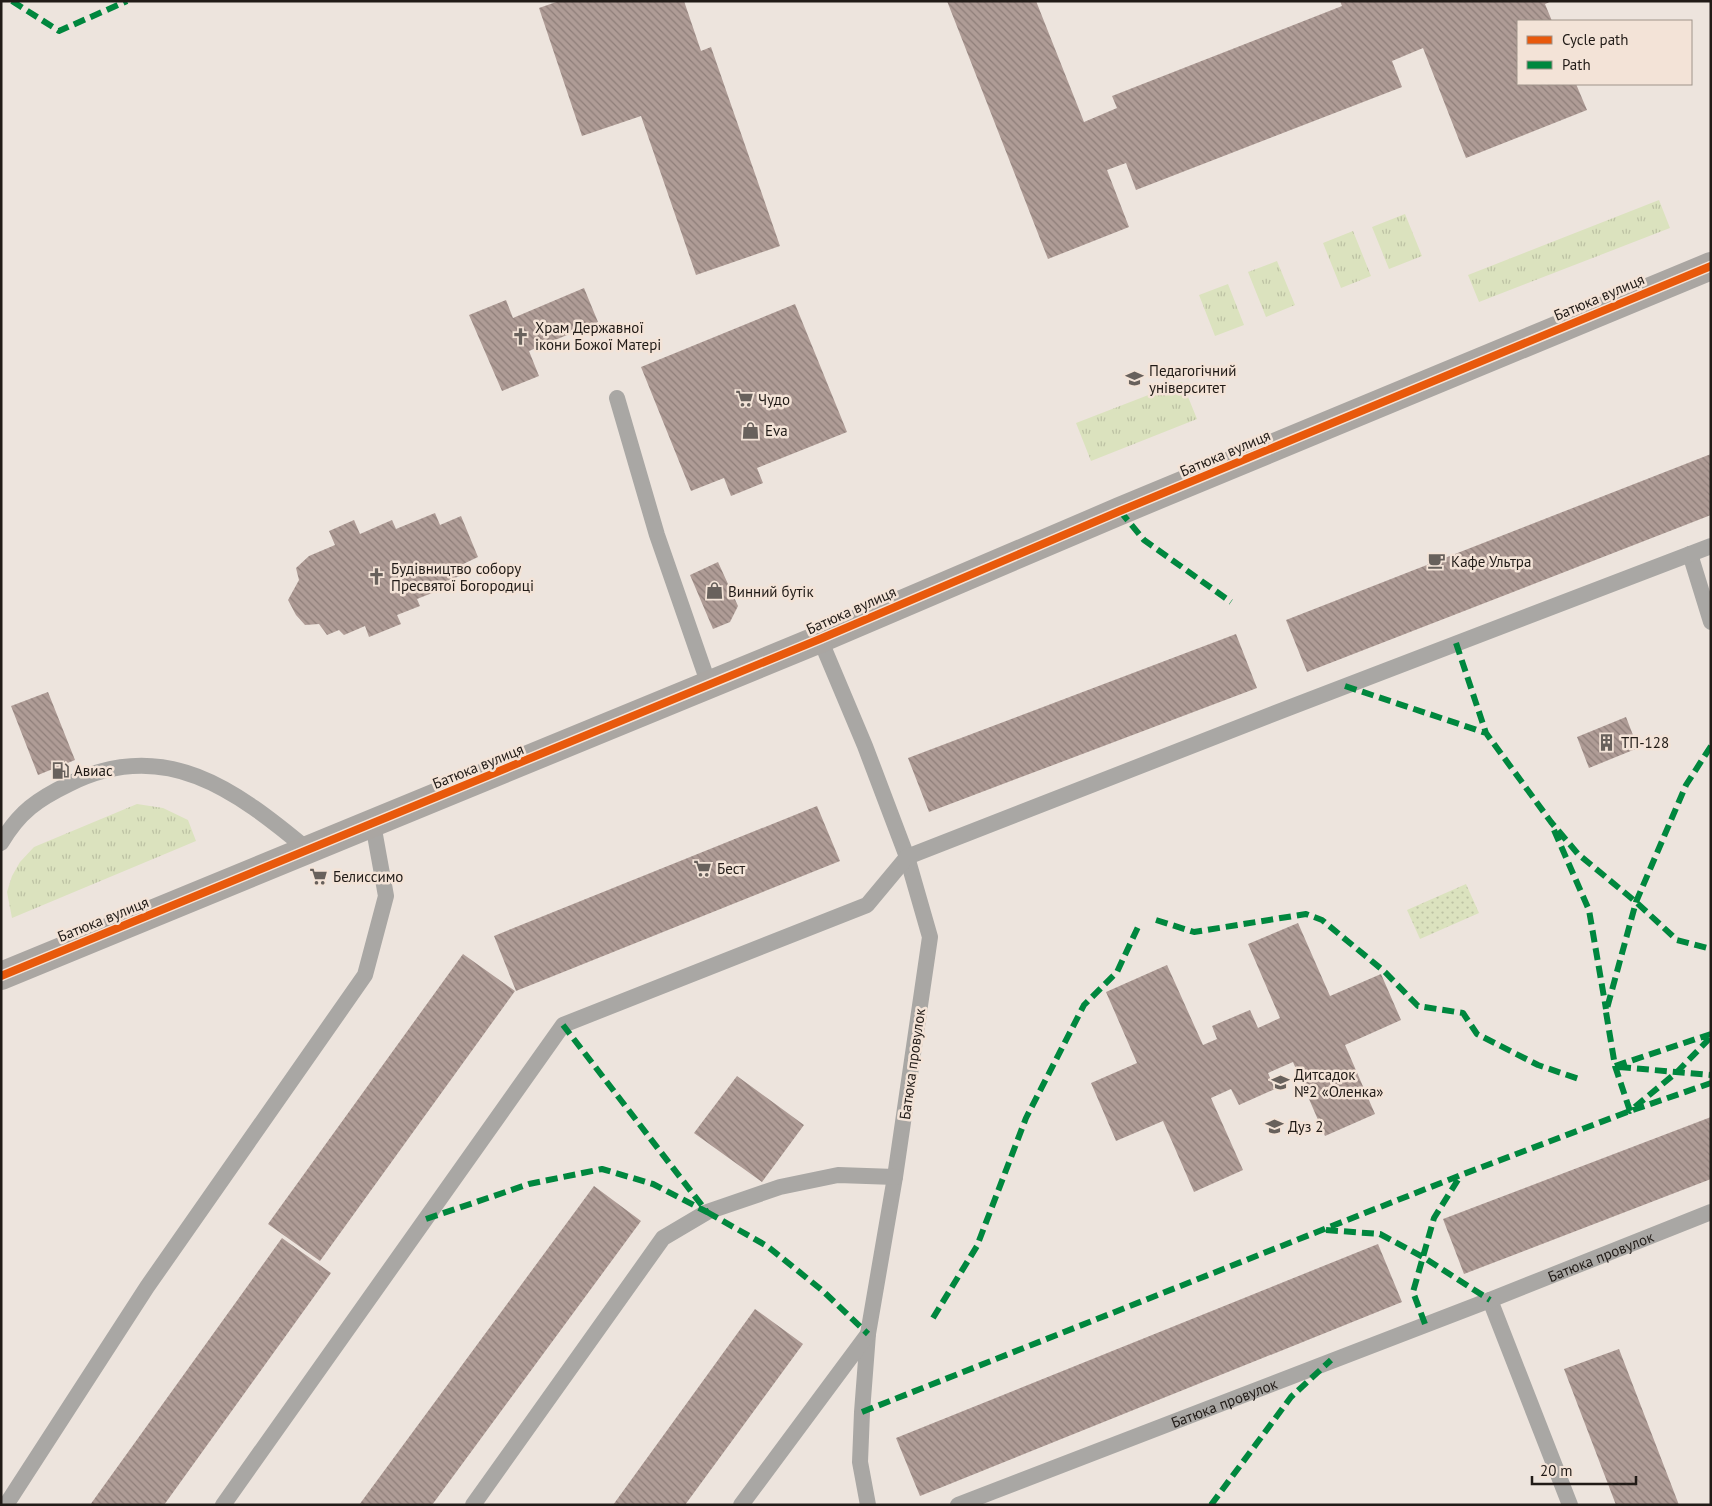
<svg xmlns="http://www.w3.org/2000/svg" width="1712" height="1506" font-family="'PT Sans',sans-serif">
<defs>
<pattern id="grass-tufts" width="24" height="20" patternUnits="userSpaceOnUse" patternTransform="scale(1.25)"><rect width="24" height="20" fill="#dbe2be"/><path d="M3 7l-1-3M5 7V3M7 7l1-3M15 17l-1-3M17 17v-4M19 17l1-3" fill="none" stroke="#bcc1a3"/></pattern>
<pattern id="park-dots" width="8" height="8" patternUnits="userSpaceOnUse" patternTransform="scale(1.25)"><rect width="8" height="8" fill="#dbe2be"/><path d="M2 2h.1M6 6h.1" fill="none" stroke="#bcc1a3" stroke-width="1.8" stroke-linecap="round"/></pattern>
<pattern id="building-back-hatch" width="6" height="6" patternUnits="userSpaceOnUse" patternTransform="scale(1.25)"><rect width="6" height="6" fill="#af9c96"/><path d="M-1 5l2 2M0 0l6 6M5-1l2 2" fill="none" stroke="#8e7e79"/></pattern>
</defs>
<rect width="100%" height="100%" fill="#ede4dd"/>
<path fill="url(#grass-tufts)" d="M1659,200L1670,228L1479,302L1468,275Z
M1405,214L1422,256L1389,269L1372,227Z
M1353,231L1371,276L1341,288L1323,243Z
M1277,261L1295,305L1266,317L1248,272Z
M1228,284L1244,325L1215,336L1199,295Z
M1182,382L1197,419L1091,461L1076,423Z
M137,804L163,808L188,820L196,841L12,918L7,892L12,876L20,862L34,847Z"/>
<path fill="url(#park-dots)" d="M1466,884L1479,913L1420,939L1407,910Z"/>
<path fill="url(#building-back-hatch)" d="M559,1H684L701,51L711,47L780,246L696,275L641,116L582,136L539,8Z
M947,1H1036L1084,122L1117,108L1112,96L1342,6L1340,1H1552L1545,4L1552,21H1518V84H1576L1587,110L1466,158L1423,48L1392,61L1402,87L1136,190L1126,163L1107,170L1129,227L1048,259Z
M584,288L598,322L529,351L539,376L502,391L469,315L506,300L513,318Z
M795,304L847,432L757,468L763,483L731,496L724,478L691,491L641,367Z
M1711,454V515L1307,672L1286,620Z
M435,513L440,525L461,516L478,557L459,566L462,575L445,582L447,587L417,599L420,606L397,615L401,624L369,637L365,626L344,635L339,630L327,635L319,624L305,625L296,615L288,600L299,580L296,568L309,556L335,545L329,531L354,520L360,534L392,520L396,529Z
M718,562L738,606L730,622L713,629L690,575Z
M1236,634L1257,688L929,812L908,758Z
M48,692L75,760L38,775L11,706Z
M1626,717L1638,748L1589,768L1577,737Z
M817,806L840,861L516,991L494,936Z
M1298,923L1330,996L1381,974L1401,1020L1345,1045L1375,1114L1325,1136L1293,1062L1268,1073L1275,1089L1239,1105L1231,1089L1211,1098L1243,1170L1194,1192L1163,1121L1116,1141L1091,1083L1137,1063L1106,992L1167,965L1203,1045L1217,1039L1212,1026L1250,1010L1258,1028L1280,1018L1248,944Z
M463,954L515,991L320,1261L268,1224Z
M737,1076L804,1125L762,1182L694,1133Z
M1711,1117V1179L1464,1274L1443,1219Z
M594,1186L641,1221L432,1505H359Z
M282,1238L331,1273L164,1505H90Z
M1378,1244L1402,1302L920,1496L896,1438Z
M755,1309L803,1344L685,1505H613Z
M1619,1349L1679,1505H1616L1564,1369Z"/>
<g fill="none" stroke-linecap="round" stroke-linejoin="round">
<g stroke="#a9a7a4" stroke-width="16">
<path d="M617,398L657,535L709,685"/>
<path d="M1690,554L1711,622"/>
<path d="M820,639L865,746L907,857L930,937L895,1177L868,1334L862,1412L860,1462L868,1505"/>
<path d="M1,843C19,812 38,799 69,784C164,736 236,790 308,850"/>
<path d="M1490,1300L1570,1505"/>
<path d="M6,1505L147,1287L365,975L386,896L373,824"/>
<path d="M223,1505L563,1025L867,905L907,857L1291,707L1711,546"/>
<path d="M473,1505L663,1238L707,1212L780,1187L838,1175L895,1177"/>
<path d="M741,1505L868,1334"/>
<path id="s1" d="M958,1505L1490,1300L1711,1212"/>
</g>
<path stroke="#aaa6a2" stroke-width="28" d="M1,976L820,639L1120,511L1711,266"/>
<path stroke="#00873e" stroke-width="6" stroke-dasharray="12 6" stroke-linecap="butt" d="M12,1L59,31L127,1
M1120,511L1144,540L1231,602
M1456,643L1486,733
M1345,686L1486,733L1551,822L1578,854L1636,902L1677,940L1711,949
M1711,746L1686,785L1636,902L1606,1012L1615,1066L1630,1111L1677,1072L1711,1037
M1554,830L1589,910L1606,1009
M1156,920L1194,932L1306,914L1322,920L1385,972L1418,1006L1463,1013L1477,1034L1538,1065L1579,1079
M1615,1066L1711,1034
M1619,1067L1711,1075
M707,1212L767,1246L823,1291L868,1334
M426,1219L529,1184L602,1169L653,1184L707,1212L563,1025
M1326,1230L1380,1234L1423,1257L1490,1300
M933,1318L977,1246L1026,1118L1084,1005L1117,972L1138,927
M1425,1324L1413,1292L1434,1218L1461,1175
M862,1412L1461,1175L1630,1111L1711,1083
M1211,1505L1291,1397L1331,1360"/>
<defs>
<path id="cycleway" d="M1,976L820,639L1120,511L1711,266"/>
</defs>
<use href="#cycleway" stroke="#f3e3d7" stroke-width="11"/>
<use href="#cycleway" stroke="#e8590c" stroke-width="8"/>
</g>
<defs>
<symbol id="church-bare" viewBox="-9 -9 18 18"><path d="M-1.2-6h2.4v3.5h3.3v2.4h-3.3V6h-2.4V-.1h-3.3v-2.4h3.3Z" fill="#68615c" stroke="#f3e3d7" stroke-width="2.5" paint-order="stroke"/></symbol>
<symbol id="university-bare" viewBox="-9 -9 18 18"><path d="M0-5L7-2L0 1L-7-2ZM-4 1L0 2.5L4 1V4Q0 6-4 4Z" fill="#68615c" stroke="#f3e3d7" stroke-width="2.5" paint-order="stroke"/></symbol>
<symbol id="supermarket-bare" viewBox="-9 -9 18 18"><path d="M-6-5.5h2.5l.6 2H6L4.5 2H-2.5L-4.4-4H-6ZM-1.5 3.2a1.3 1.3 0 1 0 .1 0ZM3 3.2a1.3 1.3 0 1 0 .1 0Z" fill="#68615c" stroke="#f3e3d7" stroke-width="2.5" paint-order="stroke"/></symbol>
<symbol id="shop-bare" viewBox="-9 -9 18 18"><path d="M-5-2.5h2.3a2.7 3.5 0 0 1 5.4 0H5L5.5 6h-11ZM-1.5-2.5h3a1.5 2.3 0 0 0-3 0Z" fill="#68615c" stroke="#f3e3d7" stroke-width="2.5" paint-order="stroke"/></symbol>
<symbol id="cafe-bare" viewBox="-9 -9 18 18"><path d="M-5.5-4.5H6V0H3Q3 3.5 0 3.5H-2.5Q-5.5 3.5-5.5 0ZM3-3.2v2h1.7v-2ZM-6 4.5H4V6H-6Z" fill="#68615c" stroke="#f3e3d7" stroke-width="2.5" paint-order="stroke"/></symbol>
<symbol id="building-bare" viewBox="-9 -9 18 18"><path d="M-4-6H4V6H1V3H-1V6H-4ZM-2.5-4.3h1.7v1.8h-1.7ZM.8-4.3h1.7v1.8H.8ZM-2.5-1h1.7V.8h-1.7ZM.8-1h1.7V.8H.8Z" fill="#68615c" stroke="#f3e3d7" stroke-width="2.5" paint-order="stroke"/></symbol>
<symbol id="fuel-bare" viewBox="-9 -9 18 18"><path d="M-5.5-6h7V0h2V4h1.3V-2.5L3-4.5l.8-.8L6-3V5H2.5V1h-1V6h-7ZM-4.2-4.7v3.2H.2V-4.7Z" fill="#68615c" stroke="#f3e3d7" stroke-width="2.5" paint-order="stroke"/></symbol>
<symbol id="school-bare" viewBox="-9 -9 18 18"><path d="M0-5L7-2L0 1L-7-2ZM-4 1L0 2.5L4 1V4Q0 6-4 4Z" fill="#68615c" stroke="#f3e3d7" stroke-width="2.5" paint-order="stroke"/></symbol>
</defs>
<g fill-rule="evenodd">
<use href="#church-bare" x="508" y="324" width="25" height="25"/>
<use href="#university-bare" x="1122" y="366" width="25" height="25"/>
<use href="#supermarket-bare" x="732" y="386" width="25" height="25"/>
<use href="#shop-bare" x="738" y="418" width="25" height="25"/>
<use href="#cafe-bare" x="1424" y="548" width="25" height="25"/>
<use href="#church-bare" x="364" y="564" width="25" height="25"/>
<use href="#shop-bare" x="702" y="578" width="25" height="25"/>
<use href="#building-bare" x="1594" y="730" width="25" height="25"/>
<use href="#fuel-bare" x="48" y="758" width="25" height="25"/>
<use href="#supermarket-bare" x="690" y="856" width="25" height="25"/>
<use href="#supermarket-bare" x="306" y="864" width="25" height="25"/>
<use href="#school-bare" x="1268" y="1070" width="25" height="25"/>
<use href="#school-bare" x="1262" y="1114" width="25" height="25"/>
</g>
<g text-anchor="middle" dominant-baseline="central" stroke-width="5" stroke-linejoin="round" paint-order="stroke">
<g font-size="15" fill="#211b17" stroke="#f3e3d7">
<text transform="translate(1599 297) rotate(-23)">Батюка вулиця</text>
<text transform="translate(1225 453) rotate(-23)">Батюка вулиця</text>
<text transform="translate(851 610) rotate(-24)">Батюка вулиця</text>
<text transform="translate(478 766) rotate(-22)">Батюка вулиця</text>
<text transform="translate(103 919) rotate(-22)">Батюка вулиця</text>
<text transform="translate(912 1064) rotate(-82)">Батюка провулок</text>
<text stroke="none"><textPath href="#s1" startOffset="689">Батюка провулок</textPath></text>
<text stroke="none"><textPath href="#s1" startOffset="285">Батюка провулок</textPath></text>
</g>
<g font-size="15" fill="#211b17" stroke="#f3e3d7" text-anchor="start">
<text x="535" y="327">Храм Державної<tspan x="535" dy="17">ікони Божої Матері</tspan></text>
<text x="1149" y="370">Педагогічний<tspan x="1149" dy="17">університет</tspan></text>
<text x="758" y="399">Чудо</text>
<text x="765" y="430">Eva</text>
<text x="1451" y="561">Кафе Ультра</text>
<text x="391" y="568">Будівництво собору<tspan x="391" dy="17">Пресвятої Богородиці</tspan></text>
<text x="728" y="591">Винний бутік</text>
<text x="1621" y="742">ТП-128</text>
<text x="74" y="770">Авиас</text>
<text x="717" y="868">Бест</text>
<text x="333" y="876">Белиссимо</text>
<text x="1294" y="1074">Дитсадок<tspan x="1294" dy="17">№2 «Оленка»</tspan></text>
<text x="1288" y="1126">Дуз 2</text>
</g>
</g>
<rect width="1712" height="1506" fill="none" stroke="#211b17" stroke-width="5"/>
<rect x="1517" y="20" width="175" height="65" fill="#f3e3d7" stroke="#9f938a"/>
<rect x="1527" y="36" width="25" height="8" fill="#e8590c" stroke="#9f938a"/>
<text x="1562" y="45" font-size="15" fill="#211b17">Cycle path</text>
<rect x="1527" y="61" width="25" height="8" fill="#00873e" stroke="#9f938a"/>
<text x="1562" y="70" font-size="15" fill="#211b17">Path</text>
<path d="M1532 1476v8h104v-8" fill="none" stroke="#211b17" stroke-width="2.5"/>
<text x="1540" y="1476" font-size="15" fill="#211b17" stroke="#f3e3d7" stroke-width="4" paint-order="stroke">20 m</text>
</svg>
